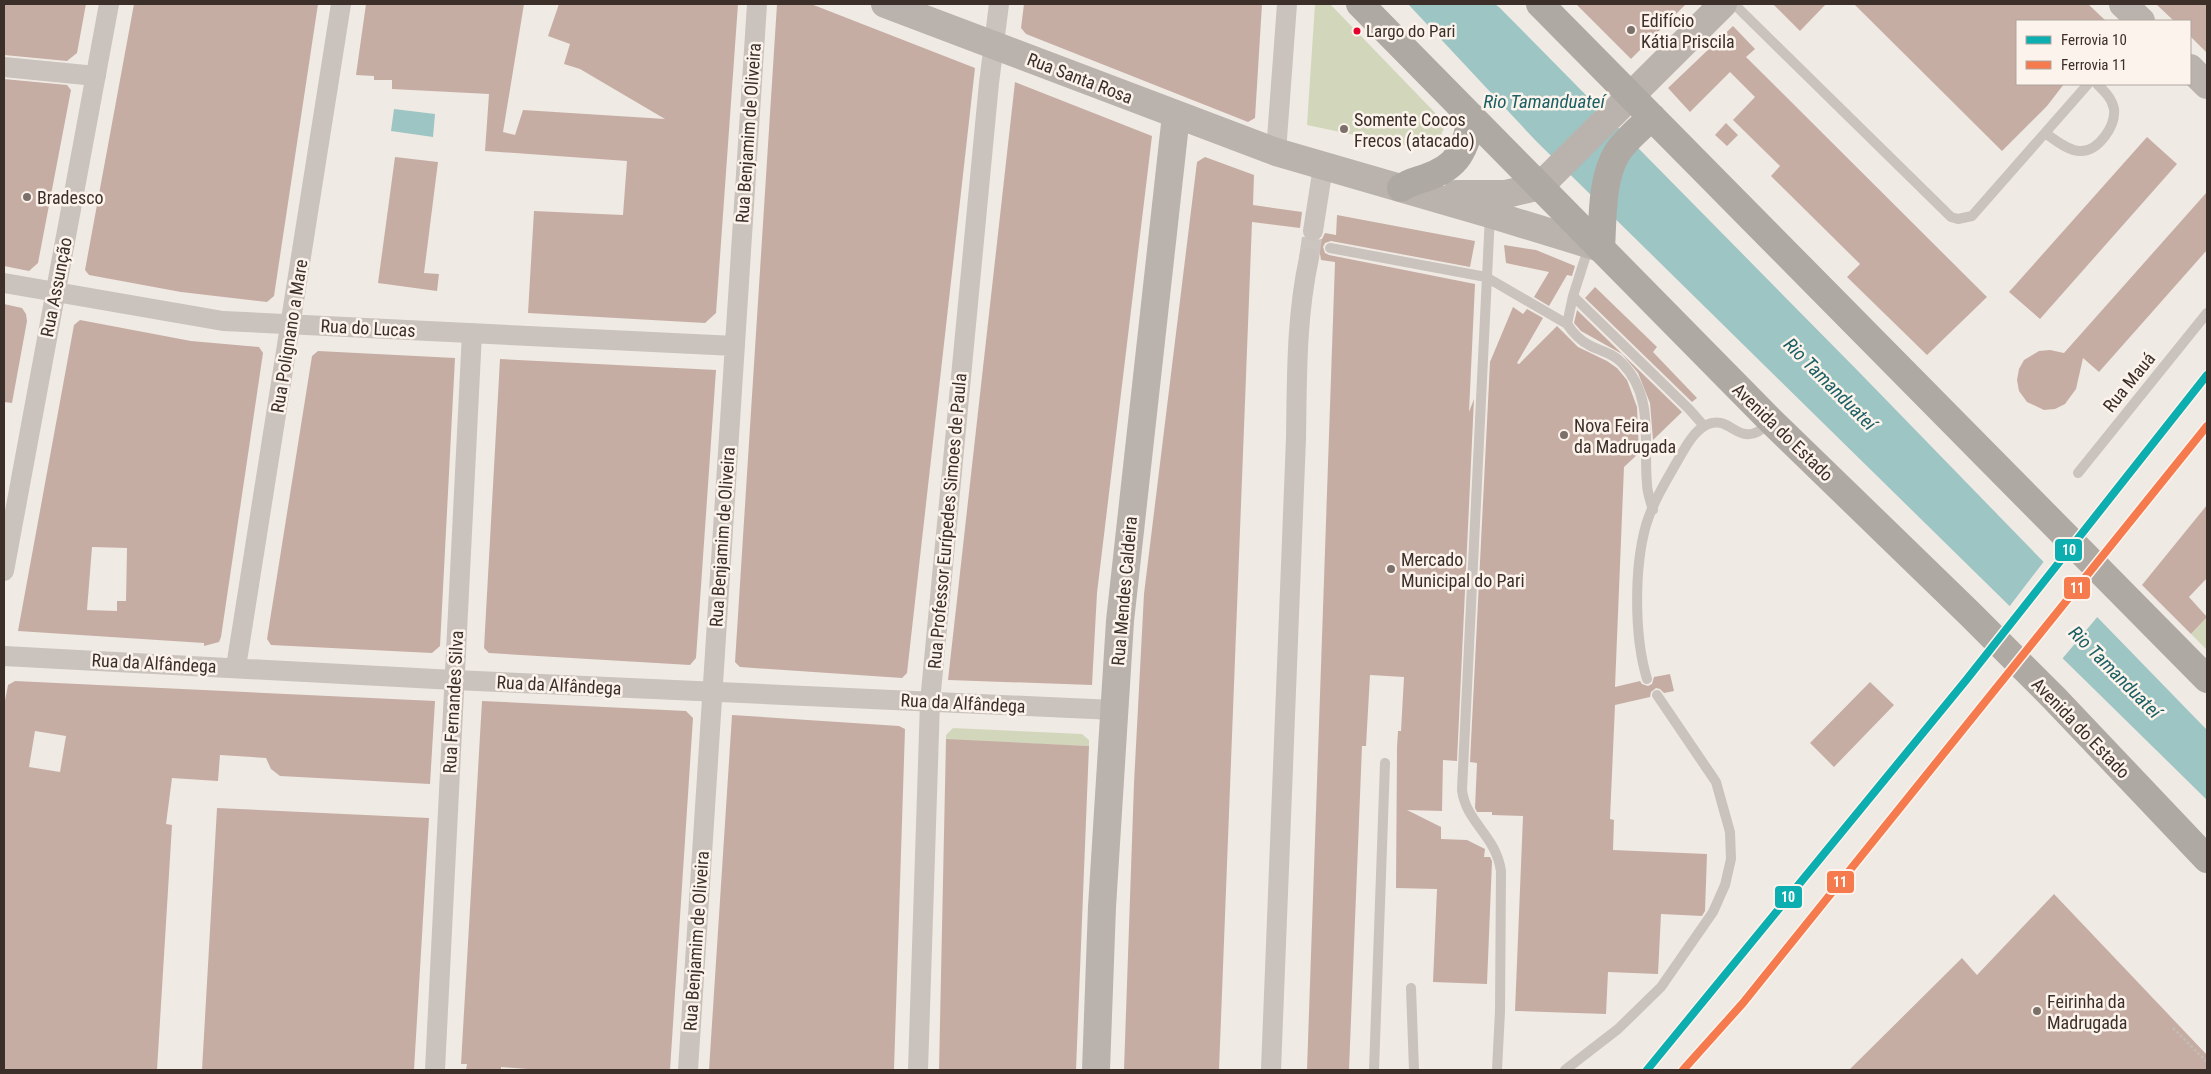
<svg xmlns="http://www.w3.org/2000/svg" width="2211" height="1074" font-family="'Roboto Condensed',sans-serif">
<rect width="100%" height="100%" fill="#f0eae4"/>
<path fill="#d2d7bc" d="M1315,4H1330L1445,123C1444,134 1433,150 1421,149L1307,125Z
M2207,617V650L2191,634Z
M953,728L1082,734L1089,740V746L946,740V735Z"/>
<path fill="#9dc5c4" d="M1408,4H1495L1500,8L1858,371L2207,730V800L1536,141Z
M394,109L435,114L433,137L391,131Z"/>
<path fill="#f0eae4" d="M2045,560L2099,615L2062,659L2009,607Z"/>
<path fill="#c6ada4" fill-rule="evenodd" d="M4,4H86L77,53L67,61L4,55Z
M134,4H318L274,296L267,302L181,292L89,275L85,270Z
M366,4H524L503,132L515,135L523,110L665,119L580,69L564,64L570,44L548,36L559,4H738L716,313L705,323L528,313L534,211L623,215L627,161L485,151L489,94L392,89V80H374V76L356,75Z
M777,4H811L975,68L907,673L902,678L740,667L735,662Z
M1024,4H1262L1255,118L1248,122L1026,34L1021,28Z
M1576,4H1686L1631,59Z
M1773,4H1826L1800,31Z
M1854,4H2088L2106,21H2017V84H2064L2047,106L2002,151Z
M2156,4H2207V53L2190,36V21H2174Z
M1733,26L1755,49L1746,57L1987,297L1927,355L1847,277L1860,264L1771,176L1780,166L1733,120L1755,97L1730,72L1690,112L1668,88Z
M4,79L67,85L71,90L38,263L29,271L4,266Z
M1015,82L1152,136L1097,593L1092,685L948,680Z
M1726,123L1738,135L1727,146L1715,135Z
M2147,137L2177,164L2040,319L2009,292Z
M395,157L438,162L424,273L439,274L437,291L378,283Z
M1205,157L1254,175L1253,205L1302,212L1300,228L1252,222L1219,1070H1124L1134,783L1144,594L1197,162Z
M2207,192V250L2099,372L2083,358L2076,389L2065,404L2055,409L2044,410L2027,402L2019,391L2017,380L2019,369L2024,360L2039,351L2050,350L2064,353Z
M1337,215L1475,241L1470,267L1331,241L1325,243L1323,247L1325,253L1329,255L1475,284L1469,412L1474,399L1457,761L1443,760L1442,811L1407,810L1441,827V839L1467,840L1485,849L1484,857H1490L1492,861L1487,984L1433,982L1437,889L1396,888L1397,747L1398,731H1401L1404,677L1370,675L1366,746H1362L1349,1070H1307L1335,262L1321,260L1320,254L1312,246L1301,250L1303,237L1312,243L1322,239L1325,233L1336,235Z
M1504,245L1536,250L1575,266L1572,276L1567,275L1549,306L1534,297L1549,272L1506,263Z
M1595,287L1657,347L1653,352L1697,398L1692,402L1585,298Z
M4,304L22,308L26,314L27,321L12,403L4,402Z
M1513,307L1523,314L1527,309L1543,318L1517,363L1519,364L1557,326L1578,347L1607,361L1617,368L1627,380L1637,407L1639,453L1624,467L1615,687L1640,681L1642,684L1648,686L1652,684L1654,677L1670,674L1674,691L1664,693L1660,689L1656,688L1651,692L1650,697L1615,705L1610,819L1614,820L1613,850L1707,854L1705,911L1702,916L1661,914L1658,974L1608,972L1606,1014L1515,1011L1523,816L1492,815V812H1477L1475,808L1477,763L1470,762L1490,362Z
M1577,310L1682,412L1653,440L1650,403L1638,373L1622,354L1581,331L1574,323Z
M80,320L191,341L259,347L263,353L221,637L219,642L204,646V643L18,631L74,325ZM92,547L127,548L126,601H117V611L87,610Z
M318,351L455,358L440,646L432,653L271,645L267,639L312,356Z
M500,359L716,370L696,658L690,665L489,653L484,648Z
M2207,505V578L2189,597L2207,617L2191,634L2142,585Z
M15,681L435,701L430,784L280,776L271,769L266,758L220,755L218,781L172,778L166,824L172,825L157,1070H4V706L8,685ZM35,731L66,736L60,772L29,767Z
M1870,682L1894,705L1834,767L1810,743Z
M482,701L686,711L693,718L670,1070H541L501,1067V1070H466L467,1064H461Z
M732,715L899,726L905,729L894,1070H709Z
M946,739L1089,746L1076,1070H939Z
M217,808L429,818L414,1070H202Z
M2054,894L2207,1055V1070H1849L1962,958L1977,975Z"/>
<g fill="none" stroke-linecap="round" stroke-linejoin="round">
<path stroke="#ccc5bf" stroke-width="20" stroke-dasharray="20 10" stroke-linecap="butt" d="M1309,258L1313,231"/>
<path stroke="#c3bbb4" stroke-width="3" stroke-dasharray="2.5 2.5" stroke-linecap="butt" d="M2173,1028L2207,1062"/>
<path stroke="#cac2bc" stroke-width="10" d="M1734,4L1951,217L1958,219L1972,216L2088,84
M2045,133C2054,139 2068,151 2080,151C2098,152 2116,126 2114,109C2112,98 2104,91 2097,84
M1490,215L1462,790C1466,823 1496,835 1501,871L1500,1011L1497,1070
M1589,246L1573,296L1567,324C1573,333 1579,340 1589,345C1600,351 1613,353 1622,363C1655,397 1643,442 1647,484C1647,493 1651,502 1653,510
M1330,248L1486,277L1567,324
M1573,296L1689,409L1704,426
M2078,473L2207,313
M1647,679C1634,636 1634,568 1646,525C1653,502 1666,481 1678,460C1685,448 1693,432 1706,425C1732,412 1739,454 1770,422
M1411,988L1414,1070
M1374,1070L1385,763
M1565,1070L1618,1029L1661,987L1713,912L1725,885L1731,859L1730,832L1716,782L1657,695"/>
<path stroke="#cac2bc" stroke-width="20" d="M4,67L96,76
M1276,152L1287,4
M1313,231L1323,167
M4,283L223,321L735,346
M4,571L109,4
M4,656L454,680L1114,710
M236,667L341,4
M435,1070L472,333
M688,1070L757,4
M918,1070L930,702L989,83L999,4
M1271,1070L1296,438C1297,378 1296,318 1309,258"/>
<path stroke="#bab2ac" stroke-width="28" d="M885,4L1276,152L1490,214L1601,248
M2123,4L2141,21
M2190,68L2207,85
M1456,194H1506L1540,186L1723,4
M1096,1070L1102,907L1120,621L1176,115"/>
<path stroke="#afa9a3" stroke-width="28" d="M1360,4L1771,421L1970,614L2054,698L2207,859
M1540,4L2207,679
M1401,188C1409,182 1416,181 1425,178C1459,167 1465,149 1472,117
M1601,248C1603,219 1601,179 1617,153C1626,139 1640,128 1652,117"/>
<defs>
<path id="rail-1" d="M1647,1070L1967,679L2207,375"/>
<path id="rail-2" d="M1683,1070L1743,1003L2207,426"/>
</defs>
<use href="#rail-1" stroke="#fcf4ec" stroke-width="11"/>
<use href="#rail-2" stroke="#fcf4ec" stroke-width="11"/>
<use href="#rail-1" stroke="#0caeaf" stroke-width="8"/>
<use href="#rail-2" stroke="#f57b4e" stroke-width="8"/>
</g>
<g fill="#7b706a" stroke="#fcf4ec" stroke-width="2">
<circle cx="1631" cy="30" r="5"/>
<circle cx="1344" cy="129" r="5"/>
<circle cx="27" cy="197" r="5"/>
<circle cx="1564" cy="435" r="5"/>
<circle cx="1391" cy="569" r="5"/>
<circle cx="2037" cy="1011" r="5"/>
</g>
<circle fill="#e4002b" stroke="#fcf4ec" stroke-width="2" cx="1357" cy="31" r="4.5"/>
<g text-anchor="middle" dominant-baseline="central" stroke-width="5" stroke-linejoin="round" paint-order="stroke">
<g font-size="17" fill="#3c2f29" stroke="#fcf4ec" text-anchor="start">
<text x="1366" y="31">Largo do Pari</text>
</g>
<g font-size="18" fill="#3c2f29" stroke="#fcf4ec" text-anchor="start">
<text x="1641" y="20">Edifício<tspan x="1641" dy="21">Kátia Priscila</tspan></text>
<text x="1354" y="119">Somente Cocos<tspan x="1354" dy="21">Frecos (atacado)</tspan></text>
<text x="37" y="197">Bradesco</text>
<text x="1574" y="425">Nova Feira<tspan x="1574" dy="21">da Madrugada</tspan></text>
<text x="1401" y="559">Mercado<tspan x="1401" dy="21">Municipal do Pari</tspan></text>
<text x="2047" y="1001">Feirinha da<tspan x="2047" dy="21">Madrugada</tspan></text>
</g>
<g font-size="18" fill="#3c2f29" stroke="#fcf4ec">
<text transform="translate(1080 78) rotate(21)">Rua Santa Rosa</text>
<text transform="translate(748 133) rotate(-86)">Rua Benjamim de Oliveira</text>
<text transform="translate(56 287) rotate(-79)">Rua Assunção</text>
<text transform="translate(368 328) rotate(3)">Rua do Lucas</text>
<text transform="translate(289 336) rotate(-81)">Rua Polignano a Mare</text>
<text transform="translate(2129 382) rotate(-51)">Rua Mauá</text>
<text transform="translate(1783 432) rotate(44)">Avenida do Estado</text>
<text transform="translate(947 521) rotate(-85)">Rua Professor Eurípedes Simoes de Paula</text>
<text transform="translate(722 537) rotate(-86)">Rua Benjamim de Oliveira</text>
<text transform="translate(1124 591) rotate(-85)">Rua Mendes Caldeira</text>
<text transform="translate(154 663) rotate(3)">Rua da Alfândega</text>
<text transform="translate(559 685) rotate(3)">Rua da Alfândega</text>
<text transform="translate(453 702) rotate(-87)">Rua Fernandes Silva</text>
<text transform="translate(963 703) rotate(3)">Rua da Alfândega</text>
<text transform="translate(2081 728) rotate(46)">Avenida do Estado</text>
<text transform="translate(696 941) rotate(-86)">Rua Benjamim de Oliveira</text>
</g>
<g font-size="19" font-style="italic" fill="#195f63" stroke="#fcf4ec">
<text x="1544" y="101">Rio Tamanduateí</text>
<text transform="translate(1830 384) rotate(45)">Rio Tamanduateí</text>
<text transform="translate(2115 672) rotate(45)">Rio Tamanduateí</text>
</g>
</g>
<g stroke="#fcf4ec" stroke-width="2">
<rect x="2054" y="538" width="29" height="24" rx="5" fill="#0caeaf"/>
<rect x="2063" y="576" width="28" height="24" rx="5" fill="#f57b4e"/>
<rect x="1826" y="870" width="29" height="24" rx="5" fill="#f57b4e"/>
<rect x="1774" y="885" width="29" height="24" rx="5" fill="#0caeaf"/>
</g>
<g font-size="14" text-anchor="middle" font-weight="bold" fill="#fff">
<text x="2069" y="555">10</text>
<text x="2077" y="593">11</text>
<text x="1840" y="887">11</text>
<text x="1788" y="902">10</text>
</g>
<rect width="2211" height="1074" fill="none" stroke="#3c2f29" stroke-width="10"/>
<rect x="2016" y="20" width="175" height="65" fill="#fcf4ec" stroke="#afa59e"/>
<rect x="2026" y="36" width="25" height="8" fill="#0caeaf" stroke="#afa59e"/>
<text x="2061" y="45" font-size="15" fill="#3c2f29">Ferrovia 10</text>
<rect x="2026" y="61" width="25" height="8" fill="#f57b4e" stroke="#afa59e"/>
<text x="2061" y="70" font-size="15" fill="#3c2f29">Ferrovia 11</text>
</svg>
